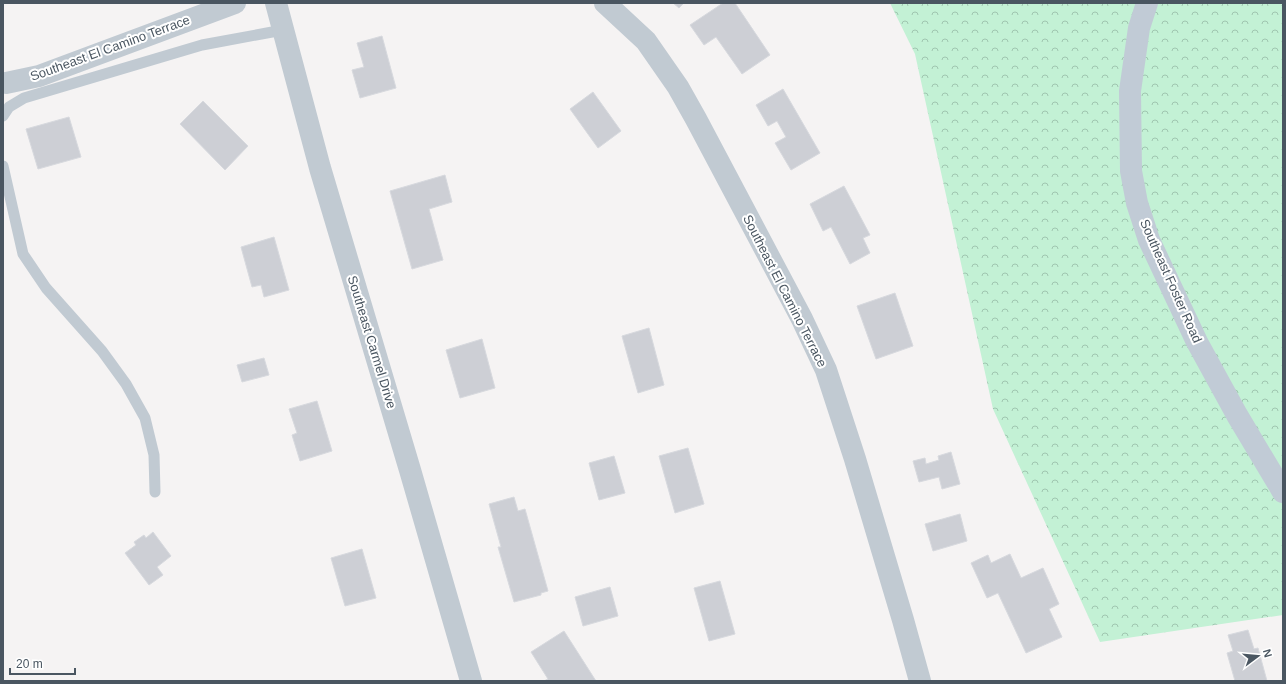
<svg xmlns="http://www.w3.org/2000/svg" width="1286" height="684" font-family="Arial,sans-serif">
<defs>
<pattern id="forest-crowns" width="20" height="18" patternUnits="userSpaceOnUse"><rect width="20" height="18" fill="#c3f1d5"/><path d="M2 6a3 3 0 1 1 6 0M12 15a3 3 0 1 1 6 0" fill="none" stroke="#a0c6b0"/></pattern>
</defs>
<rect width="100%" height="100%" fill="#f5f3f3"/>
<path fill="url(#forest-crowns)" d="M890,3H1283V615L1100,642L993,409L915,54Z"/>
<path fill="#cdcfd5" stroke="#d7d9de" d="M673,3H684L679,8Z
M723,3H735L770,55L742,74L716,37L704,45L690,25Z
M382,36L396,88L360,98L352,70L364,67L357,43Z
M783,89L820,153L791,170L775,143L786,137L777,121L768,126L756,105Z
M593,92L621,131L598,148L570,109Z
M203,101L248,146L225,170L180,124Z
M69,117L81,157L38,169L26,129Z
M445,175L452,202L429,209L443,260L412,269L390,191Z
M844,186L870,235L863,238L870,253L850,264L831,227L823,231L810,204Z
M274,237L289,290L264,297L261,285L252,287L241,247Z
M895,293L913,346L876,359L857,306Z
M649,328L664,385L638,393L622,336Z
M482,339L495,388L460,398L446,350Z
M264,358L269,375L242,382L237,365Z
M317,401L332,451L300,461L292,435L297,433L289,409Z
M688,448L704,504L675,513L659,456Z
M951,452L960,484L942,489L939,477L919,482L913,461L925,458L926,464L939,460L938,456Z
M614,456L625,493L599,500L589,463Z
M514,497L518,511L525,509L548,591L541,593V595L514,602L498,547H501L489,504Z
M960,514L967,541L933,551L925,524Z
M153,532L171,556L157,567L163,575L149,585L125,553L136,545L134,542L144,535L146,538Z
M362,549L376,598L345,606L331,558Z
M1010,554L1021,578L1043,568L1059,604L1049,609L1062,637L1026,653L998,593L987,598L971,563L988,555L991,563Z
M720,581L735,634L709,641L694,588Z
M610,587L618,616L583,626L575,597Z
M1248,630L1254,649L1258,648L1267,681H1235L1227,653L1233,651L1228,635Z
M564,631L596,681H544L548,679L531,652Z"/>
<g fill="none" stroke-linecap="round" stroke-linejoin="round">
<path stroke="#c1cad2" stroke-width="11" d="M3,116L9,107L24,98L202,45L283,30
M3,166L23,254L46,288L102,351L126,384L145,418L154,455L155,492"/>
<path stroke="#c1cad2" stroke-width="22" d="M276,3L320,168L410,470L471,681
M605,3L646,41L678,87L696,119L802,319L826,370L855,459L903,620L920,681
M6,83L39,76L235,3"/>
<path stroke="#c1cbd6" stroke-width="22" d="M1147,3L1139,28L1130,91L1131,171L1137,203L1149,240L1197,342L1237,415L1283,492"/>
</g>
<g text-anchor="middle" dominant-baseline="central" stroke-width="4" stroke-linejoin="round" paint-order="stroke">
<g font-size="13" fill="#4a5661" stroke="#fff">
<text transform="translate(110 48) rotate(-20)">Southeast El Camino Terrace</text>
<text transform="translate(1171 281) rotate(66)">Southeast Foster Road</text>
<text transform="translate(785 291) rotate(63)">Southeast El Camino Terrace</text>
<text transform="translate(372 342) rotate(73)">Southeast Carmel Drive</text>
</g>
</g>
<rect width="1286" height="684" fill="none" stroke="#4a5661" stroke-width="8"/>
<g transform="translate(1258 656) rotate(74)" stroke="#ffffff" stroke-width="3" paint-order="stroke">
<path d="M0-3L7 15L0 10L-7 15Z" fill="#4a5661"/>
<text y="-6" font-size="11" font-weight="bold" text-anchor="middle" fill="#4a5661">N</text>
</g>
<path d="M10 668v6h65v-6" fill="none" stroke="#4a5661" stroke-width="2"/>
<text x="16" y="668" font-size="12" fill="#4a5661" stroke="#ffffff" stroke-width="3" paint-order="stroke">20 m</text>
</svg>
